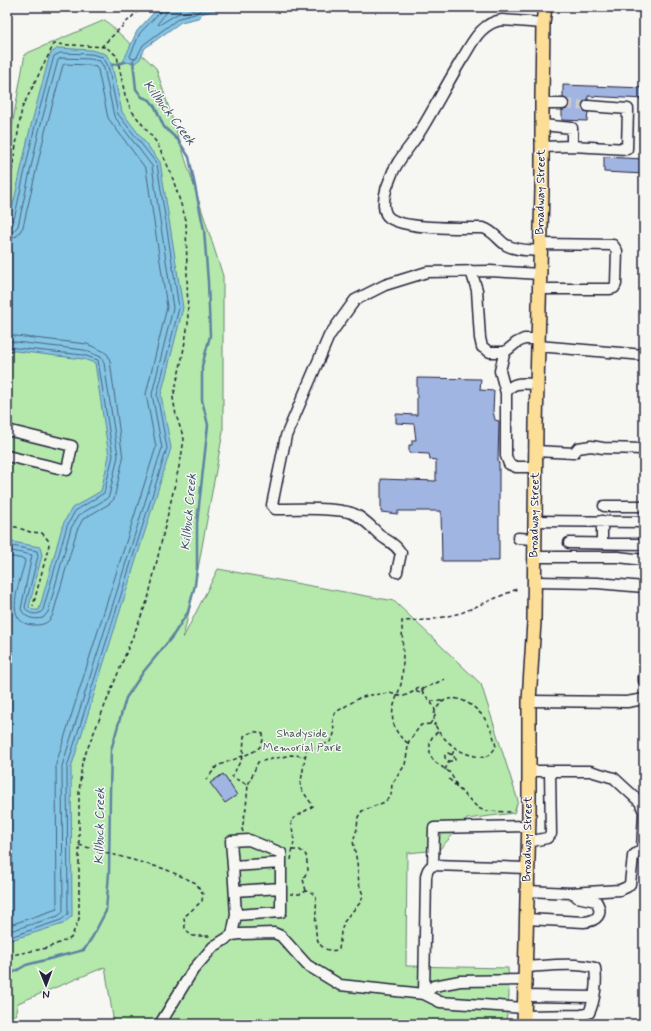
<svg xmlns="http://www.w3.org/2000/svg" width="651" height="1031" font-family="Mynerve,sans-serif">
<rect width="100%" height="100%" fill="#f6f6f2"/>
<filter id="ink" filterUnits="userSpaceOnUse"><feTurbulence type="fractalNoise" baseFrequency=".025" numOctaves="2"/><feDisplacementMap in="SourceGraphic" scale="8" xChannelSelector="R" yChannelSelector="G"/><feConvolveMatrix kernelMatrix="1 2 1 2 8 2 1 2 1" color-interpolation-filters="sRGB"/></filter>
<g filter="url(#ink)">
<path fill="#b4e9ab" stroke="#6b8673" d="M105,20L156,68L223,276V432L195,585L183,638L218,569L394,601L481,684L518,801L514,813L467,819L439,850L407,853L406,966L508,968L509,995L506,1022L438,1021L420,1024H114L105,967L18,1003L13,1024H7V154L25,54Z"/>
<path fill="#84c4e4" stroke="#5d83a0" d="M162,7H244L212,11L203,13L198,18L181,22L145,48L140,59L135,63L123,62L137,31L157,9Z
M58,48L91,50L106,54L112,65L122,112L160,162L183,308L161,395L171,448L71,768L72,916L63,924L11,940L7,943V541L40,547L42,555L29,607L33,610H39L63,524L72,508L101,491L109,456L95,363L83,359L7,350V232L30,129L50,54Z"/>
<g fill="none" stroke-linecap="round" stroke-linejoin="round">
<path stroke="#49637f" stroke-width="1" d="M162,7L161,11L140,33L130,56L131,58L134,59L137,57L143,45L179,18L195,14L201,10L211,7
M167,7L166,13L158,23L159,25L177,14L193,10L197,7
M7,228L10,227L13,224L34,130L54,56L60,53L91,54L103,57L108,66L118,114L157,164L179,308L157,395L167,448L67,767L68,914L61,920L7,938
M7,233L14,231L18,226L39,131L58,60L61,58L90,59L100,61L104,68L114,116L152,166L173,308L152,394L162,448L62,766L63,912L58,916L7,932
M7,239L17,236L23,227L45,132L63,65L65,64L89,65L96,67L98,70L108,118L146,169L167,307L146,394L156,447L56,764L57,909L7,926
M7,335L87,344L103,351L108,355L110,361L123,459L114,499L109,504L83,519L77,530L53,614C50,622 44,625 36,625C0,626 21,580 25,561L24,559L7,556
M7,341L84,350L101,357L104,363L118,456L109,496L106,499L79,515L71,528L48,612L43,618C33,620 25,618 21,609L32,555L7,550
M7,347L83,355L98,360L113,456L104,493L75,511L67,526L43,610L40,613C34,615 28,614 25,607L38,556L37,551L7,545"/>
<path stroke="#5d83a0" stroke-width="2.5" d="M112,65L125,62
M7,985L11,974L26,965L84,950L93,936L106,911L109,873L110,793L111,750L119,722L126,698L144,671L172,637L188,612L195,585L197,568V523L208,425L202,400V366L210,336L208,282L204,230L189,157L178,140L164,127L155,107L150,100L142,97L136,89L133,61"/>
</g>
<path fill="#a1b5e3" stroke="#22223b" d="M563,85L644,88V99L588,96V100L583,102L582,106L584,111L588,112L587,121L562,120V110L567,109L569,104L568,100L563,98Z
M604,157L644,159V174L604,172Z
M417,378L481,379L480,390L494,391L493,411L495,420L499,421L498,460L499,464V561H442L441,511H398V514L381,512V479L436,481V460L430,459L429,454L409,453V445H412V440H416L414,424L396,423V414L417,415Z
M223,774L237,795L225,803L210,783Z"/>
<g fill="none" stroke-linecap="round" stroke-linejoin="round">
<path stroke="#cccccd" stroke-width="10" stroke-dasharray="10 5" stroke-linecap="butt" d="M563,104L588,106"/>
<defs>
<path id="minor" d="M542,104H563
M542,125L572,128V146
M542,147L572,146L627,149L628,109L588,106
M541,251C529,250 517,251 506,245C498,240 494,231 483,228C465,228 394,230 386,214C381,204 386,188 390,179C396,160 411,147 421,130C435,107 448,82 462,59C468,50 473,39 481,31C487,25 494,21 502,20L543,23
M471,271L477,290L480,338L482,347L490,352H505
M539,289H610L614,288L616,284L617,251L613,245L541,244
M538,346L644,355
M506,393C513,380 524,384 537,384
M7,430L72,446L67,470L7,456
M535,451L574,453L578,448L591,446L603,448L644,449
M535,467H516L509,464L506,456V393L500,371L503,358L505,352L516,343L524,339H538
M604,506H644
M535,521L644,522
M518,538L534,539
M569,543L644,544
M602,543V521
M534,557H618L644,560
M397,572L401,553C393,541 389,543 380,535C372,528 365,519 354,514C340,507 293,509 275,509L272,505L286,436L329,336L355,300L385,285L427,272L490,271L540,274
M534,582L597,583L644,587
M644,676V681
M529,701L627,702L644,699
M528,842L547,838L551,834L550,771
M433,865L434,828L528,826
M233,866L231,841L249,840L281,853V863
M235,891L281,888
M527,891L570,893L620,890L627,887L630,884L633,856L642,849L644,812L640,802L614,778L590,771H529
M526,919L584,922C597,921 604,914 596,901L577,897
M232,935L236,915L233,866L281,863V912L236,915
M424,994L426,877C427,871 428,868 433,865L527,868
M424,994L434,986L460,981L525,980
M525,996L593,997
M524,1016L581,1015L589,1013C595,1000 597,982 595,968C573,962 548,966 525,967
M160,1024L193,970L213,947L232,935L240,934L274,933L281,936L307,965L340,985L424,994L440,1002L524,1008"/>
<path id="major" d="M524,1024L529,816V701L534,622L536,425L542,189V97L543,23L545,7"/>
</defs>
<use href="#minor" stroke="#22223b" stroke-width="13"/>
<use href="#major" stroke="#22223b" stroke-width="16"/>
<path stroke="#22223b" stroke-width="1.5" stroke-dasharray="4 3" stroke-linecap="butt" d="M101,47L142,7
M7,191L10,182L22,108L54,44L106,47L117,56L125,95L131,110L157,143L171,173L186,220L188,324L182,359L173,398L176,415L184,439L181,458L148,599L82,762L79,793V919L71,938L47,948L7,956
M7,526L16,527L30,532L42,533L48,540L49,545L33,606
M423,689L445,679
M422,691C427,699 439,707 434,718C433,720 431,722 430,724L432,725H435L434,719
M431,701H443
M434,714C445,686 472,701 485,719C491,728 494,737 496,747C493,751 490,756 485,757C482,758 478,756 475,756C458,753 443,740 435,725
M438,732C433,735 430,739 430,745C428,762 438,763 449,772C452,775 455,782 457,786
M408,743C400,738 395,731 393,721C390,707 400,693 402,679C404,660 402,640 402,621L430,620L461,613L517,589
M448,753L454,756L455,760L452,761H449L445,758V755Z
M452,755L455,748
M445,770L449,761
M449,779L478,808L485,811L512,812
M206,780L217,766L243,756L244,736C251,732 255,730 263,734C264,749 255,751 243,756L232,777L248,785
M243,832L242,829L246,808L248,785L258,762L291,755L306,756
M79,845L165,869L196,883L203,894L202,901L184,917L185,928L191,936H212
M292,850H300L306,855L308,870L303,879L306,891
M291,860L294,841L291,820L313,806L300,787L307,747L318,748L331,741L334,734L333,717L336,712L359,698L370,695L390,693L402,697L415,691L420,693L423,689L419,687L417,688L415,691
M290,894H300L306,891C311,892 314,893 316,898C317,901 316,907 316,911C315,930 313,954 339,950L341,932L344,922L349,915L361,902L363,895L359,884L357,862L353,841L357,829L358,817L362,811L385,802L391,795L392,784L405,765L409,741L421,725L430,724"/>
<use href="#minor" stroke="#f6f6f2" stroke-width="10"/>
<use href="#major" stroke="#fdde96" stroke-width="13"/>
</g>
</g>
<g text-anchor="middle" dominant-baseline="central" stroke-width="3" stroke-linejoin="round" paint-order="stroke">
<g font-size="12" fill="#22223b" stroke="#f6f6f2">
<text transform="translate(541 192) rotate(-89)">Broadway Street</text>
<text transform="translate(535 515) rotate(-89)">Broadway Street</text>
<text transform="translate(528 839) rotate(-89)">Broadway Street</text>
</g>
<g font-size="12" fill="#465457" stroke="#f6f6f2">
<text x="302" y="734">Shadyside<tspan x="302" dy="14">Memorial Park</tspan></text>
</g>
<g font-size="13" font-style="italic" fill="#3f536e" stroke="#f6f6f2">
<text transform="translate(169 113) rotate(53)">Killbuck Creek</text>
<text transform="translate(189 512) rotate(-85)">Killbuck Creek</text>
<text transform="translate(100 826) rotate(-89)">Killbuck Creek</text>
</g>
</g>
<rect width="651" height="1031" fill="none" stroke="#f6f6f2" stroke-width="24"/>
<rect x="12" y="12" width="627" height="1007" fill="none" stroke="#22223b" stroke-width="1.5" filter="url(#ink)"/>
<g transform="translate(46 985) rotate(179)" stroke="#f6f6f2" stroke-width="3" paint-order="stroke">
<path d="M0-3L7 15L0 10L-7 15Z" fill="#22223b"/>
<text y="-6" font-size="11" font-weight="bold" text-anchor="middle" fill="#22223b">N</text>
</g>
</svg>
